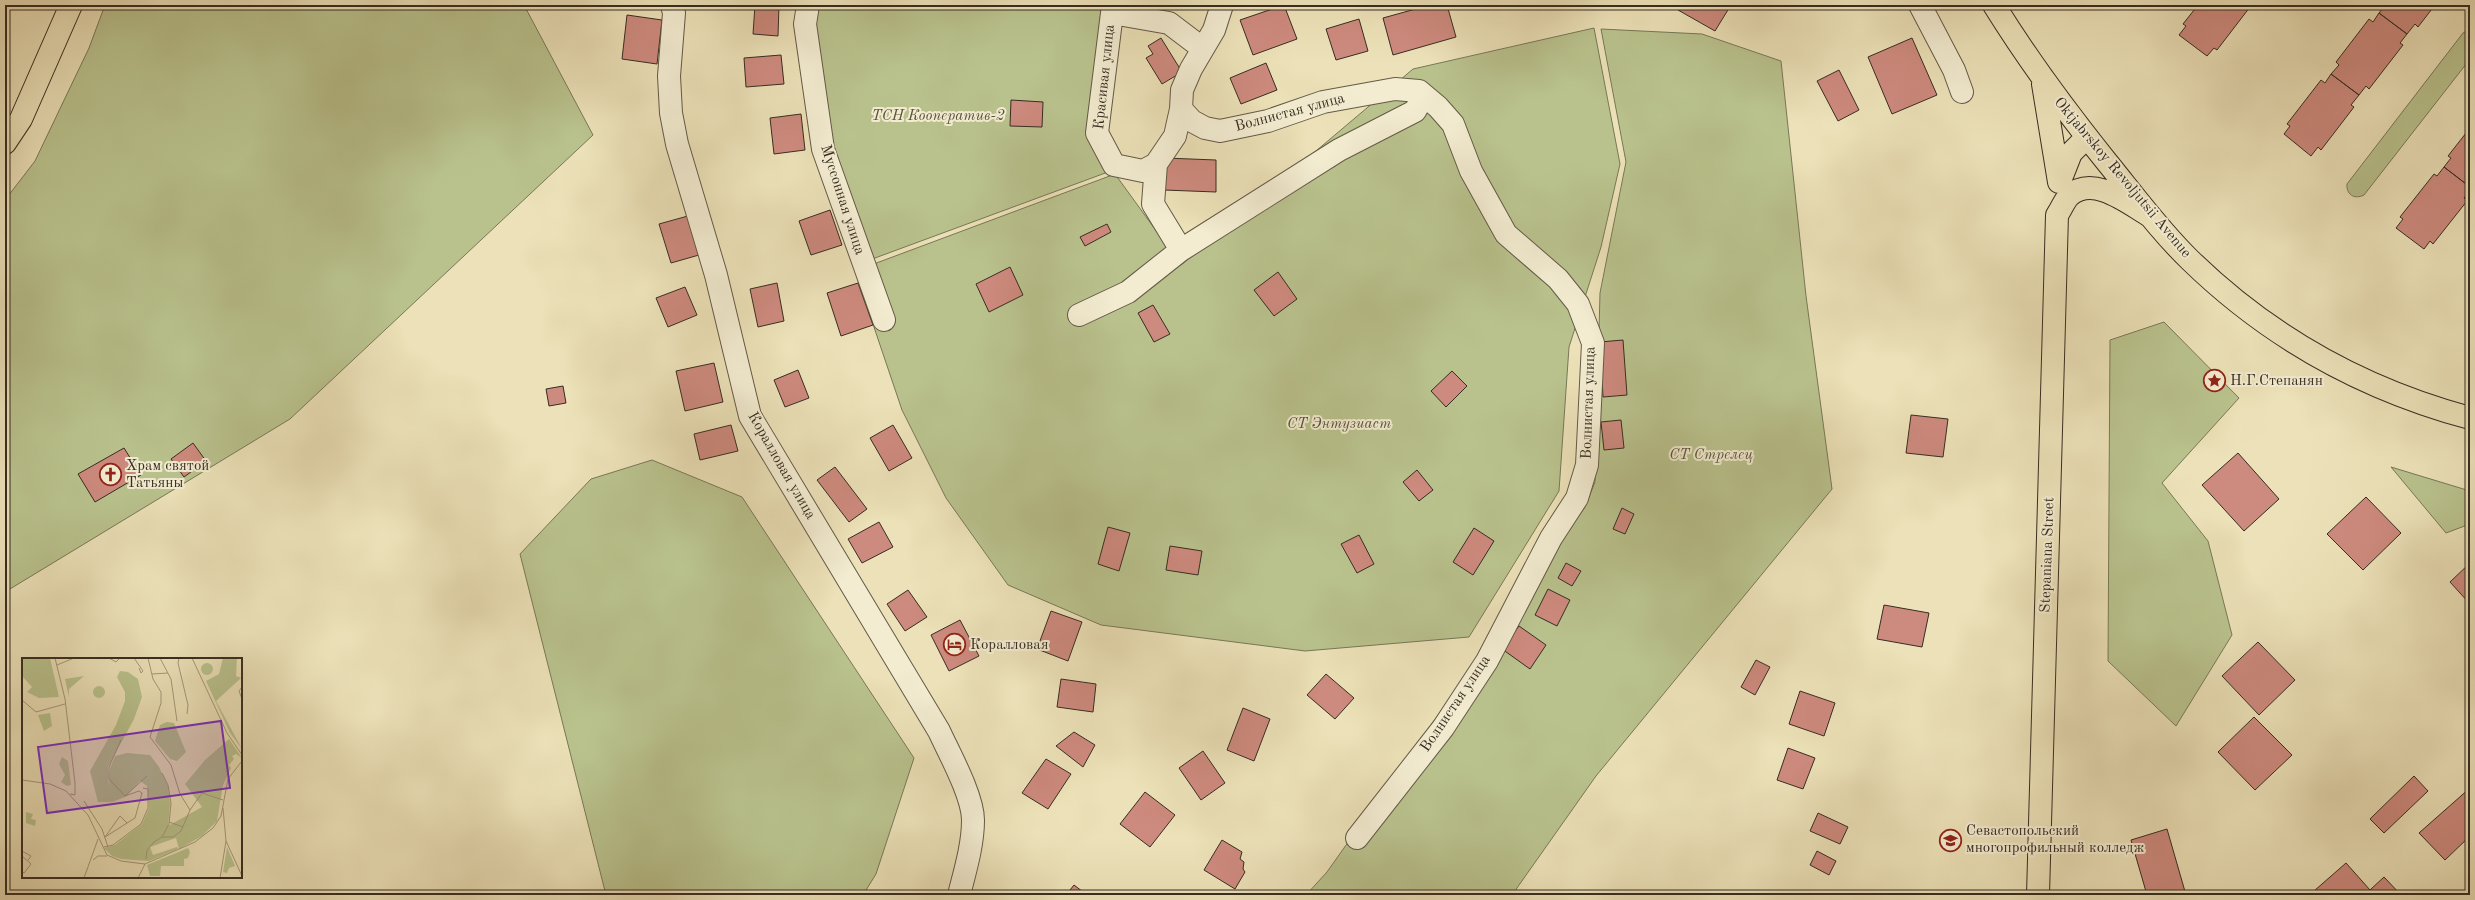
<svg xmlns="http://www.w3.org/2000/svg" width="2475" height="900" font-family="'Old Standard TT',serif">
<rect width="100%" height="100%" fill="#ece1b8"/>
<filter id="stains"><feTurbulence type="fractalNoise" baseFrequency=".005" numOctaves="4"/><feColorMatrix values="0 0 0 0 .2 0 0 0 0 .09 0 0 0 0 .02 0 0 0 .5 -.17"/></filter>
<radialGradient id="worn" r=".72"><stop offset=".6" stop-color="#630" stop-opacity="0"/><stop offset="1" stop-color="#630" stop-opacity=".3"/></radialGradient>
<path fill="#b9c28d" stroke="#787857" d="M105,5H524L593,135L290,419L5,592V200L35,161L89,48Z
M818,5H1104L1108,172L856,265L829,141L814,21Z
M1594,28L1620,164L1601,247L1569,347L1559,491L1469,637L1305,651L1101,625L1008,585L946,498L902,410L855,271L1115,174L1181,265L1413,69Z
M1601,29L1702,34L1781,61L1806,296L1832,489L1596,776L1512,895H1306L1327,872L1585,507L1595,482L1600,293L1626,162Z
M2468,30H2470V59L2364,195C2354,200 2346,194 2347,184L2463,33Z
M2164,322L2239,398L2162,483L2208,541L2232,635L2176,726L2108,661L2110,340Z
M652,460L742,497L914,758L876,874L863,895H606L520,554L591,479Z
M2391,467L2470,491V524L2446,533Z"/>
<path fill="#cd8a7e" stroke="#372d21" d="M623,5H636L624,8Z
M755,5H779L778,36L753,34Z
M1284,5L1297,39L1253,55L1240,20Z
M1430,5H1447L1456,37L1393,55L1383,18Z
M1681,5H1731L1715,31L1678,10Z
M2198,5H2248L2250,7L2217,50L2214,48L2207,56L2179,35L2186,26L2183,24Z
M2385,5H2435L2418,27L2415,24L2407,34L2379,13Z
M2379,13L2407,34L2400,43L2403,45L2369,89L2366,86L2359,95L2331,74L2339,65L2336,62L2369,19L2373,22Z
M627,15L662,20L657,64L622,59Z
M1359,19L1368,51L1336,60L1326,29Z
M1161,38L1182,72L1162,84L1146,58L1153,54L1148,46Z
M1912,38L1937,95L1892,114L1868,57Z
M781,55L784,84L746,87L744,58Z
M1266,63L1277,90L1241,104L1230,78Z
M1839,70L1859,110L1838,121L1817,81Z
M2331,74L2359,95L2351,105L2354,107L2321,150L2318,147L2311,156L2284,134L2290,126L2287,124L2321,80L2325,83Z
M1011,100L1043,102L1042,127L1010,126Z
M801,114L805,150L774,154L770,118Z
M2470,128V187L2444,167L2451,158L2448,156Z
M1165,158L1216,160V192L1164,190Z
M2444,167L2470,187V190L2464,198L2467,201L2433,244L2430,241L2424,249L2396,228L2403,219L2400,217L2434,174L2437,176Z
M830,210L842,245L811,255L799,221Z
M695,214L706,253L671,263L659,224Z
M1107,224L1111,232L1085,246L1080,237Z
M1010,267L1023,295L989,312L976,284Z
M1278,272L1297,299L1274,316L1254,290Z
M777,283L784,321L758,327L750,289Z
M858,283L873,325L841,336L827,293Z
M685,287L697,315L668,327L656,298Z
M1153,305L1170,334L1154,342L1138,313Z
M1623,340L1627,395L1603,397L1600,342Z
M714,363L723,402L685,411L676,371Z
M798,370L809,398L785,407L774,380Z
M1452,371L1467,386L1446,407L1431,391Z
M563,386L566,403L549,406L546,389Z
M1911,415L1948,419L1943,457L1906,453Z
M1621,420L1624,448L1604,450L1601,422Z
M731,425L738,451L700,460L694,434Z
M893,425L912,458L889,471L870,438Z
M193,443L206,461L184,477L171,459Z
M124,448L141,475L95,502L78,474Z
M2238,453L2279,499L2244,531L2202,485Z
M835,467L867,509L849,522L817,480Z
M1417,470L1433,490L1419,501L1403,482Z
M2366,497L2401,533L2363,570L2327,534Z
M1622,508L1634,514L1625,534L1613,529Z
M879,522L893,547L862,563L848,539Z
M1108,527L1130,533L1119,571L1098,564Z
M1474,528L1494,541L1473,575L1453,562Z
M1359,535L1374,564L1357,573L1341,544Z
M1170,546L1202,551L1198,575L1166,570Z
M1566,563L1581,571L1572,586L1558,578Z
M2470,563V604L2450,582Z
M1548,589L1570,600L1557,626L1535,615Z
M908,590L927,617L905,631L887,604Z
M1884,605L1929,613L1922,647L1877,639Z
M1051,611L1082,622L1068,661L1037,649Z
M960,620L979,656L949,671L931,635Z
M1519,626L1546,645L1530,669L1502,649Z
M2258,642L2295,680L2259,715L2222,676Z
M1756,660L1770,667L1755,695L1741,687Z
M1326,674L1354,698L1335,719L1307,695Z
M1061,679L1096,684L1093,712L1057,707Z
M1800,691L1835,703L1824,736L1789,724Z
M1243,708L1270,719L1254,761L1227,750Z
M2254,717L2292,755L2255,790L2218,752Z
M1074,732L1095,745L1083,767L1056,746Z
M1788,748L1815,758L1803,789L1777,780Z
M1203,751L1225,783L1201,800L1179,768Z
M1046,759L1071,774L1048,809L1022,793Z
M2414,776L2428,791L2384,833L2370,819Z
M2470,788V836L2445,860L2419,833Z
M1145,792L1175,815L1150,847L1120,824Z
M1818,813L1848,827L1840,844L1810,831Z
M2167,829L2186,895H2147L2131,840Z
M1222,840L1242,852L1240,859L1244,862L1243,869L1245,872L1235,889L1204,870Z
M1817,851L1836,861L1829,875L1810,865Z
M2346,863L2370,890L2384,877L2401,895H2318L2314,891Z
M1074,885L1087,895H1066Z"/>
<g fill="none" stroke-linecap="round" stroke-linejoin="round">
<defs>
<path id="minor" d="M672,5L674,13L669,76L671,113L677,144L716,275L750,416L939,731C949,753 973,796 973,820C973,845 965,871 959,895
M808,5L805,24L823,149L884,320
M1113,5L1097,133L1114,165L1143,171L1156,164
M1222,5L1214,30L1191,69L1182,90L1181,109L1192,121L1205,128L1220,131L1268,121L1323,102L1395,89L1419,91L1438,107L1453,124L1471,171L1506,234L1558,279L1578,304L1593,343L1587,465L1577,498L1551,538L1487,661L1443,728L1357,838
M1920,5L1954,70L1962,92
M1112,13L1169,23L1202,48
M1181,109L1175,136L1156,164L1153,204L1181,250
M1079,315L1128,292L1181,250L1339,150L1415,111L1419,104V91"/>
<path id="major" d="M1994,5C2028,60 2066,111 2106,161C2133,194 2159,230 2190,260C2270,338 2362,389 2470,418
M2043,84L2059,182
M5,143L21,119L71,5
M2060,181L2071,153L2087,137
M2038,895L2057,215C2061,210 2064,201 2069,196C2093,174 2128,203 2150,216"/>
</defs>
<use href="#minor" stroke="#645a47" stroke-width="24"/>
<use href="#major" stroke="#372d21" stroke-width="24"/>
<use href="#minor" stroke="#f3ecd1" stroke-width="22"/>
<use href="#major" stroke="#ece1b8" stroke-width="22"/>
</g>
<defs>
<symbol id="sight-ring" viewBox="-11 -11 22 22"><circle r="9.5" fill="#f3ecd1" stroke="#8f2418" stroke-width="1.5"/><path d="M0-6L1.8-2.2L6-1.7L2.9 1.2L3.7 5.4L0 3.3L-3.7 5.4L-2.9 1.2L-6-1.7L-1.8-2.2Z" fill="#8f2418"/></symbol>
<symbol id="church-ring" viewBox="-11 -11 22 22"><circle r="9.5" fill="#f3ecd1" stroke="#8f2418" stroke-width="1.5"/><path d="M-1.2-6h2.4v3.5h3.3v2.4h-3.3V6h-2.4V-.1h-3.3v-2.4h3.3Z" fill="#8f2418"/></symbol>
<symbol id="hotel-ring" viewBox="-11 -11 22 22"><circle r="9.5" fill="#f3ecd1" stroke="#8f2418" stroke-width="1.5"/><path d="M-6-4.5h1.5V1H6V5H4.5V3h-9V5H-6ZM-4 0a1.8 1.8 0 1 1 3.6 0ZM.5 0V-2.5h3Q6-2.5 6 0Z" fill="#8f2418"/></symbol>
<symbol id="university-ring" viewBox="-11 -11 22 22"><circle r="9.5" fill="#f3ecd1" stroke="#8f2418" stroke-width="1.5"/><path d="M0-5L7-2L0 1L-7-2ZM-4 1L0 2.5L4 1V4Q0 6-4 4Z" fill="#8f2418"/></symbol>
</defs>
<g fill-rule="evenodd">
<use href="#sight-ring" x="2202" y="368" width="25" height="25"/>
<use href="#church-ring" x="98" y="462" width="25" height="25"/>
<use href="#hotel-ring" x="942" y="632" width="25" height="25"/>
<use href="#university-ring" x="1938" y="828" width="25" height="25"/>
</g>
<g text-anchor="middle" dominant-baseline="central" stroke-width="4" stroke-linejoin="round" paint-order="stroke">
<g font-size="15" fill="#372d21" stroke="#f3ecd1">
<text transform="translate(1105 77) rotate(-84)">Красивая улица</text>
<text transform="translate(1290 113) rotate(-15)">Волнистая улица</text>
<text transform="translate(2122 178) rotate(50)">Oktjabrskoy Revoljutsii Avenue</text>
<text transform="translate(842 200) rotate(72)">Муссонная улица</text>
<text transform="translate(1589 403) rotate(-88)">Волнистая улица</text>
<text transform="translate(781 466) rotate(60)">Коралловая улица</text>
<text transform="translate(2048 555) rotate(-88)">Stepaniana Street</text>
<text transform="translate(1456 704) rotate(-56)">Волнистая улица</text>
</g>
<g font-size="15" font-style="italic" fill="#58523c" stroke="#f3ecd1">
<text x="938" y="116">ТСН Кооператив-2</text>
<text x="1339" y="424">СТ Энтузиаст</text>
<text x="1711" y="455">СТ Стрелец</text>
</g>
<g font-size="15" fill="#372d21" stroke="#f3ecd1" text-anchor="start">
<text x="2230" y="381">Н.Г.Степанян</text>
<text x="126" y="466">Храм святой<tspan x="126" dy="17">Татьяны</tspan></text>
<text x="970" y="645">Коралловая</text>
<text x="1966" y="831">Севастопольский<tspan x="1966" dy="17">многопрофильный колледж</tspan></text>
</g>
</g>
<g transform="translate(22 658)">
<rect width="220" height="220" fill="#ece1b8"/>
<path d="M0,0H28L37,39L17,40L5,34L10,29L0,18ZM201,0H215L214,18L219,20L194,43L220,91L208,75L184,23L197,16ZM179 11a6 6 0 1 1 12 0a6 6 0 1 1-12 0ZM98,13L106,14L116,21L120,39L112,61L86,109L87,129L88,110L93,98L105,95L128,97L137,109L146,128L148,145L146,168L180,149L163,126L183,102L207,81L220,100L214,96L210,98L212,101L207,107L209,110L201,127L195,163L180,178L157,191L154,180L128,189L131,197L155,189L156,191L127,203L99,201L90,198L82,190L93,187L120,166L127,150L125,128L118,123L103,139L90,144H76L68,113L94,67L103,43V34L95,19ZM62,18L47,31V39L43,21ZM71 34a6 6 0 1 1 12 0a6 6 0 1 1-12 0ZM28,55L30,68L22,73L16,57ZM145,64L152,65L164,94L155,103L148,101L133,83L138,67ZM40,99L46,103L49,127L45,128L39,124L43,117L37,106ZM4,154L11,156L9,161L14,162L13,168L4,165ZM205,189L213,208L207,210L205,215L201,214ZM166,190L168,194L166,200L162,201V208H139L138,218H128L125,207Z" fill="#b9c28d"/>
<path fill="none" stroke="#a4997c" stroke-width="1" d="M33,0L43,41L53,125V137L48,136M87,0L94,4L98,0M112,0L121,13L119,15L117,10M126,0L131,21M138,0L149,21L155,63M157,0L156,5L166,47L165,56M170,0L205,75L220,97M35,7L52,0M130,16L146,15M131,21L139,34V45L128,79L149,107L158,136L168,152M220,29L217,33L220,41M0,42L14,54L43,46M140,115L146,127L149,145L147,166L140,179M0,122L28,126L44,133L66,157L85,197L99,203L123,206L173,184L191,170L199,158L206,121L220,103M103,138L125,118M62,143L80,171L86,189M147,164L161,169M83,179L113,160L120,135L117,133L103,138L87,121V109L99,82M83,179L98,158L105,165M204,183L220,218M82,189L91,187L119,166L126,150V131L121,130M0,193L9,198L6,202M0,198L9,206L2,215L0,213M124,201L125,192L132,184L140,179H151L159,173L168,152L180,135L201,142M71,202L76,198H85M62,220L76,181M116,220L123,206M198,220L204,183L201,150"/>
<path fill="#7b2cbf" fill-opacity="0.15" stroke="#7b2cbf" stroke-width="2" d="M199,63L208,130L25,155L16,89Z"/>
<rect width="220" height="220" fill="none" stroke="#372d21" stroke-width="2"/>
</g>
<rect width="2475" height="900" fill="none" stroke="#ece1b8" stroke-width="20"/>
<rect x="6" y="6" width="2463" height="888" fill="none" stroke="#372d21" stroke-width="2"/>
<rect x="10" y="10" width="2455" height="880" fill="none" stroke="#372d21"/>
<rect width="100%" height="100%" filter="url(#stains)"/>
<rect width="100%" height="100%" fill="url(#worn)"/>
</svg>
